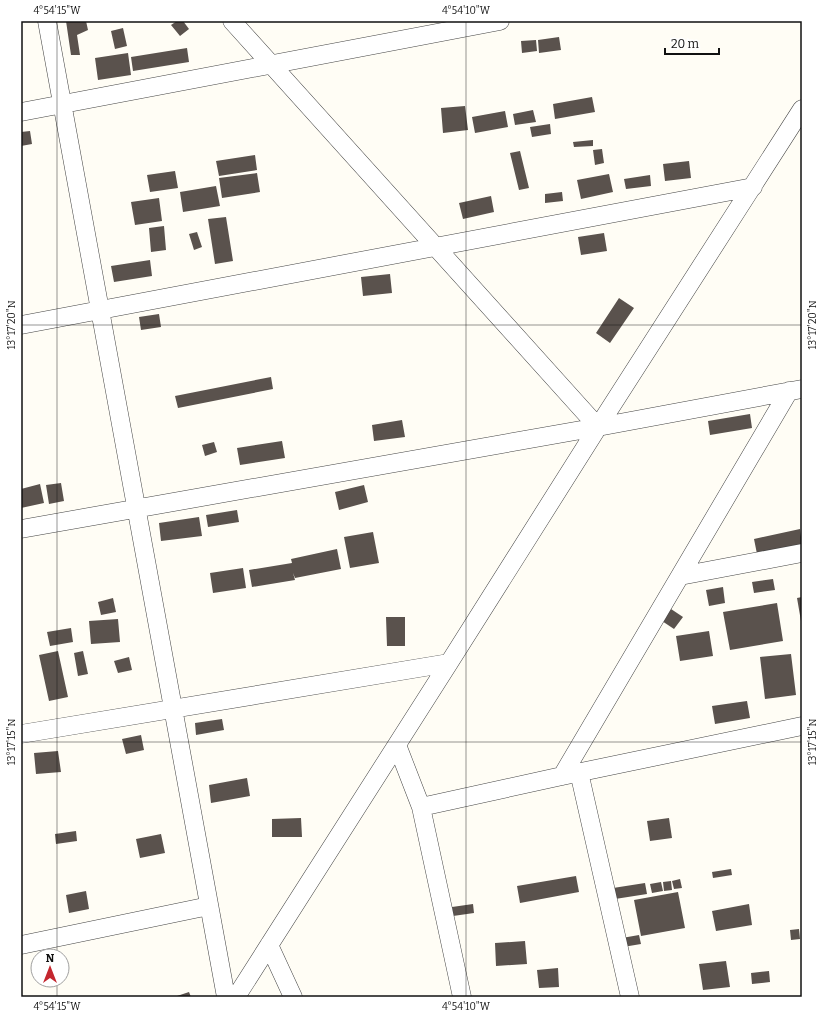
<svg xmlns="http://www.w3.org/2000/svg" width="823" height="1018" font-family="Bitter,serif">
<rect width="100%" height="100%" fill="#fffdf5"/>
<path fill="#5a524d" d="M66,21H86L88,30L77,35L80,55H71Z
M177,21H183L189,29L180,36L171,25Z
M123,28L127,46L115,49L111,31Z
M559,37L561,50L539,53L538,40Z
M536,40L537,51L522,53L521,41Z
M187,48L189,62L133,71L131,57Z
M128,53L131,75L98,80L95,58Z
M592,97L595,112L555,119L553,104Z
M465,106L468,130L443,133L441,108Z
M533,110L536,122L515,125L513,114Z
M505,111L508,127L475,133L472,117Z
M550,124L551,134L532,137L530,127Z
M30,131L32,144L21,146V132Z
M593,140V146L574,147L573,142Z
M602,149L604,163L595,165L593,150Z
M520,151L529,188L519,190L510,153Z
M255,155L257,170L219,176L216,161Z
M689,161L691,178L665,181L663,164Z
M175,171L178,188L150,192L147,175Z
M257,173L260,192L222,198L219,178Z
M609,174L613,192L581,199L577,180Z
M650,175L651,186L626,189L624,179Z
M216,186L220,206L183,212L180,192Z
M562,192L563,201L545,203V194Z
M491,196L494,212L463,219L459,203Z
M159,198L162,221L135,225L131,202Z
M226,217L233,261L215,264L208,219Z
M164,226L166,250L151,252L149,228Z
M197,232L202,247L194,250L189,234Z
M604,233L607,251L581,255L578,237Z
M150,260L152,276L114,282L111,266Z
M390,274L392,293L363,296L361,277Z
M619,298L634,308L610,343L596,333Z
M159,314L161,327L141,330L139,317Z
M271,377L273,389L178,408L175,396Z
M750,414L752,428L710,435L708,421Z
M402,420L405,437L374,441L372,425Z
M282,441L285,458L240,465L237,448Z
M214,442L217,452L205,456L202,445Z
M61,483L64,501L49,504L46,485Z
M40,484L44,503L21,508V489Z
M364,485L368,502L339,510L335,492Z
M237,510L239,522L208,527L206,515Z
M199,517L202,536L161,541L159,523Z
M800,529L802,545L757,554L754,539Z
M373,532L379,563L350,568L344,537Z
M337,549L341,569L295,578L293,573L295,580L252,587L249,570L292,563L291,559Z
M243,568L246,588L213,593L210,573Z
M773,579L775,590L754,593L752,582Z
M723,587L725,603L709,606L706,590Z
M802,597V621H801L797,598Z
M113,598L116,612L101,615L98,602Z
M777,603L783,641L730,650L723,612Z
M671,609L683,617L674,629L662,621Z
M386,617H405V646H387Z
M118,619L120,642L91,644L89,621Z
M71,628L73,642L50,646L47,632Z
M709,631L713,656L680,661L676,636Z
M58,651L68,697L49,701L39,655Z
M83,651L88,674L78,676L74,653Z
M791,654L796,695L765,699L760,657Z
M129,657L132,670L118,673L114,661Z
M747,701L750,718L715,724L712,706Z
M222,719L224,730L196,735L195,723Z
M141,735L144,750L126,754L122,739Z
M58,751L61,772L36,774L34,753Z
M247,778L250,796L211,803L209,785Z
M301,818L302,837H272V819Z
M669,818L672,838L650,841L647,821Z
M76,831L77,841L56,844L55,834Z
M161,834L165,853L140,858L136,839Z
M731,869L732,875L713,878L712,872Z
M576,876L579,892L520,903L517,886Z
M680,879L682,888L674,889L672,881Z
M671,881L672,890L664,891L663,882Z
M661,882L663,891L652,893L650,884Z
M645,883L647,894L615,899L613,888Z
M86,891L89,909L69,913L66,895Z
M678,892L685,928L641,936L634,900Z
M473,904L474,913L453,916L452,907Z
M749,904L752,925L716,931L712,911Z
M799,929L800,939L791,940L790,930Z
M639,935L641,944L623,947L622,938Z
M525,941L527,964L496,966L495,943Z
M726,961L730,987L703,990L699,964Z
M558,968L559,987L539,988L537,970Z
M769,971L770,982L752,984L751,973Z
M189,992L191,997H174Z"/>
<g fill="none" stroke-linecap="round" stroke-linejoin="round">
<defs>
<path id="minor" d="M47,21L226,997
M232,21L598,427
M21,112L500,21
M21,325L753,187
M21,529L598,427L802,389
M680,576L802,553
M21,734L449,663
M397,745L421,807L462,997
M579,772L630,997
M562,776L789,391
M421,807L562,776L802,726
M21,945L209,906
M269,945L293,997
M236,997L449,663L598,427L802,109"/>
</defs>
<use href="#minor" stroke="#444" stroke-width="19"/>
<use href="#minor" stroke="#fff" stroke-width="18"/>
</g>
<path fill="none" stroke="#111" stroke-width="1" stroke-opacity="0.45" d="M57,21V956M466,21V997M21,325H802M21,742H802M57,980V997"/>
<rect width="823" height="1018" fill="none" stroke="#ffffff" stroke-width="44"/>
<g transform="translate(50 968)"><circle r="19" fill="#ffffff" stroke="#a0a0a0"/>
<path d="M0-3L7 15L0 10L-7 15Z" fill="#c4262e"/>
<text y="-6" font-size="11" font-weight="bold" text-anchor="middle" fill="#111111">N</text>
</g>
<path d="M665 48v6h54v-6" fill="none" stroke="#111111" stroke-width="2"/>
<text x="671" y="48" font-size="12" fill="#111111" stroke="#ffffff" stroke-width="3" paint-order="stroke">20 m</text>
<rect x="22" y="22" width="779" height="974" fill="none" stroke="#111" stroke-width="1.5"/>
<g font-size="10" text-anchor="middle" fill="#111">
<text x="57" y="14">4°54'15"W</text>
<text x="466" y="14">4°54'10"W</text>
<text transform="translate(11 325) rotate(-90)" y="4">13°17'20"N</text>
<text transform="translate(812 325) rotate(-90)" y="4">13°17'20"N</text>
<text transform="translate(11 742) rotate(-90)" y="4">13°17'15"N</text>
<text transform="translate(812 742) rotate(-90)" y="4">13°17'15"N</text>
<text x="57" y="1010">4°54'15"W</text>
<text x="466" y="1010">4°54'10"W</text>
</g>
</svg>
